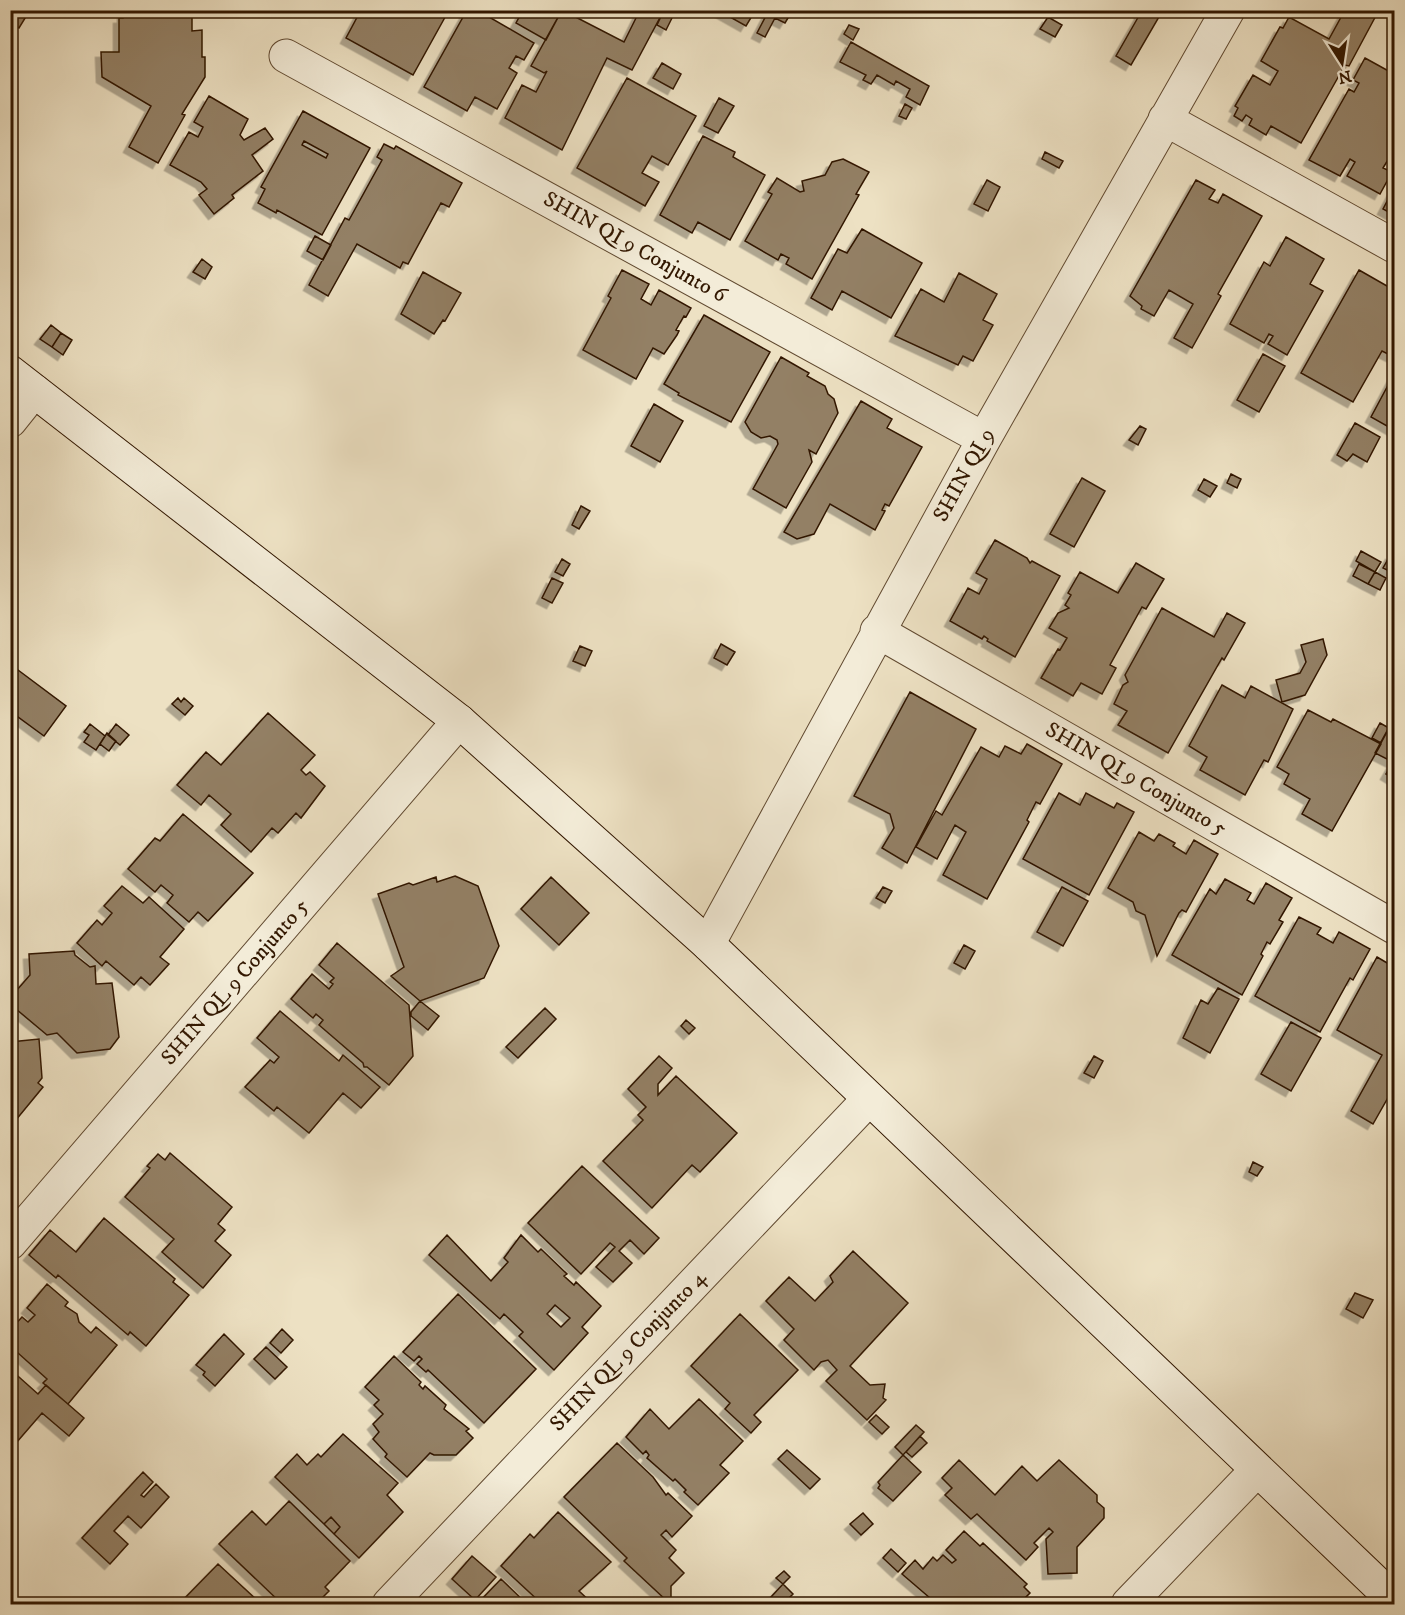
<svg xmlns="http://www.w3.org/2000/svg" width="1405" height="1615" font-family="'IM FELL DW Pica',serif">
<defs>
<filter id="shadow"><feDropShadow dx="-5.5" dy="5.5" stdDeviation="0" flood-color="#0004"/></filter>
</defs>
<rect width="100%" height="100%" fill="#ede1c3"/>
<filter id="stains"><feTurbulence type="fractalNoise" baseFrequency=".00333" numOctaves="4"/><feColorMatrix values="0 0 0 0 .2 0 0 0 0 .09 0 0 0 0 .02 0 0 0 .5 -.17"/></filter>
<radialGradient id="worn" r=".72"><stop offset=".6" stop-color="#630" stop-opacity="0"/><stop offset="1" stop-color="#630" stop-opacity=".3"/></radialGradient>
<path fill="#938065" stroke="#321700" stroke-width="1.5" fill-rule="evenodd" filter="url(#shadow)" d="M10,10H20L27,15L19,28L10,23Z
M123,10L192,12V31L202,30V57H205V77L182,114L185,115L158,163L129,147L151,106L102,77L101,52H119V18H123Z
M361,10H449L413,75L346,38Z
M467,10H477L534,43L524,60L516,56L509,68L517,73L497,109L475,97L467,111L424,87Z
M523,10H562L546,40L516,23Z
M562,10L624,42L640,10H664L632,70L607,58L562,150L505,118L522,85L536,92L547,71L544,73L531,66Z
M664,10L674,14L666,30L657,25Z
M722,10H749L747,13L752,16L746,26L721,12Z
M769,10H785L791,13L785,23L775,18L765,37L757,33Z
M1139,10H1163L1131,65L1116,56L1140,14Z
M1345,10H1379L1349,66L1345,65L1301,143L1271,126L1266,135L1249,125L1252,119L1246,115L1242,121L1234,116L1238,108L1235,106L1253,75L1270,85L1278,71L1261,61L1280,27L1283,28L1289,17L1329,39Z
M1048,17L1062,25L1055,37L1040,29Z
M849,25L859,29L853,40L844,34Z
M851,42L929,86L920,105L906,97L910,89L896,81L894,85L877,75L871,84L863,80L866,75L840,62Z
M1365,58L1394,74V150L1383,168L1392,172L1380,194L1347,176L1355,162L1350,159L1340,176L1309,160L1349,89L1354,92L1359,83L1353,80Z
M662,63L681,74L673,89L653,78Z
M627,78L696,116L668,165L652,156L642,173L659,182L645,206L577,168Z
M209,96L248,119L240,135L244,140L265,128L273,139L252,155L263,171L232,195L234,198L214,214L199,195L207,189L201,182L170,165L189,132L198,137L203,127L194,122Z
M719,98L734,106L718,133L704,126Z
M905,104L912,108L906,119L899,116Z
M303,111L370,148L322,235L277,210L276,213L258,203L265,189L261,187ZM304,141L328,154L326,158L302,145Z
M703,136L735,152L733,157L765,175L730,240L698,222L692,233L660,215Z
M384,144L394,149L396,146L462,183L449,207L441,203L408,264L403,262L400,268L357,244L328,296L309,285L345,218L349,220L382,160L377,157Z
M1045,152L1063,161L1059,168L1042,159Z
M843,159L869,172L856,194L859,195L812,279L786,264L789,258L781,254L778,260L745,241L772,194L768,192L777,178L800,192L804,191L802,181L825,175L832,162Z
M987,180L1000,187L988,211L974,204Z
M1196,180L1215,190L1209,199L1218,203L1223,194L1262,216L1218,294L1221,296L1192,348L1174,338L1193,304L1169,290L1154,316L1141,309L1142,306L1130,296Z
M1394,188V215L1383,209Z
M862,229L922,263L891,318L842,291L832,310L811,298L838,249L847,253Z
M315,236L331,245L323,260L307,251Z
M1286,237L1324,259L1310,284L1323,291L1287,355L1268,344L1273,336L1269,334L1264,343L1230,324L1264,262L1270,266Z
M202,259L212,267L205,279L193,272Z
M622,270L649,284L641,299L651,305L659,290L691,308L686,317L684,316L676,330L679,331L677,335L664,354L653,348L636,379L583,350L611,298L608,296Z
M1359,270L1394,290V352L1392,356L1382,351L1353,402L1301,373Z
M423,272L461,293L445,321L443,320L434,334L401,314Z
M959,273L997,294L983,320L993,325L973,361L963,356L958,365L895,336L921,289L944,302Z
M704,315L770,352L731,422L678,395L679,393L664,384Z
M51,325L61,333L52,347L40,339Z
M61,333L72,340L63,355L52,347Z
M1263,354L1285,366L1259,412L1237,400Z
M781,357L809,373L807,376L825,386L828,394L834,399L838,413L816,454L809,450L812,462L786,508L753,489L778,444L777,440L770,436L761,438L751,432L745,422Z
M1394,374V430L1371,417Z
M861,401L892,419L887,428L922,447L889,506L885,504L882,510L885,511L875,530L830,504L814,534L797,539L784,532Z
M654,404L683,421L660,462L631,446Z
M1355,423L1380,437L1367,462L1353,454L1347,461L1337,455Z
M1140,426L1146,429L1138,445L1129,440Z
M1231,474L1241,479L1237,488L1227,483Z
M1082,478L1105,491L1074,547L1050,534Z
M1204,479L1217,486L1210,497L1198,490Z
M581,506L590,511L579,529L572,525Z
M995,540L1027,558L1030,563L1032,561L1060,576L1015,657L987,641L988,639L984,636L982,639L950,621L968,588L979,594L987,579L976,573Z
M1361,551L1381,562L1375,572L1356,561Z
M1391,554L1394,556V566L1391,572L1383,568Z
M562,559L570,564L563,576L555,572Z
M1136,563L1164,579L1146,609L1142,607L1110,665L1116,668L1102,694L1081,683L1073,696L1041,678L1058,649L1060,650L1067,638L1049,628L1058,613L1069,608L1065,605L1071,595L1068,593L1080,572L1118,593Z
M1359,564L1375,572L1368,584L1353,576Z
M1375,572L1386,578L1380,590L1368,584Z
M552,578L563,583L552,603L542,598Z
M1162,608L1214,637L1227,613L1245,623L1224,660L1222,658L1168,753L1118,725L1127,711L1114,704L1123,685L1128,682L1125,675Z
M1323,639L1327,655L1305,695L1282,702L1276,680L1300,673L1306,662L1301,645Z
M721,644L735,652L727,665L714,658Z
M580,646L592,651L585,666L573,661Z
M10,664L66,706L44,736L10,711Z
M1222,685L1245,698L1251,686L1293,709L1268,762L1264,760L1245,795L1200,770L1207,757L1189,746Z
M910,692L976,729L907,863L882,848L894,828L890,814L854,796Z
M178,698L181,702L184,698L193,706L185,715L172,704Z
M1308,710L1331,722L1333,719L1381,744L1332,831L1302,814L1310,799L1284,784L1289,774L1277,767Z
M268,713L315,755L301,770L306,775L310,772L325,786L301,818L296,813L278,833L272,828L251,852L221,825L231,814L209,795L201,805L177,785L206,752L221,765Z
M1394,718V779L1386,774L1393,762L1375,753Z
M1380,723L1389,728L1381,743L1372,738Z
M90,724L105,736L96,750L84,742L89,735L84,732Z
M116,724L129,735L120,745L108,735Z
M107,733L116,741L109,751L100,744Z
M1027,744L1062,764L1040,804L1036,802L1027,820L1029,822L987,899L943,875L966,832L955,825L937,859L916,847L936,811L942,815L981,747L999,757L1005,746L1021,754Z
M1059,793L1080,805L1086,793L1114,808L1117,803L1134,812L1089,895L1023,859Z
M183,814L253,873L208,921L198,912L189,922L167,903L173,895L161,885L155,892L128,869L155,838L160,841Z
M1139,832L1154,841L1159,834L1175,843L1173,846L1186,854L1194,840L1218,854L1186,912L1182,910L1179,913L1157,956L1145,915L1136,911L1133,902L1108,888Z
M455,876L478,886L499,946L484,978L420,1001L391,976L404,967L378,894L409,883L413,885L436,877L437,882Z
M551,877L589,913L559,945L521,909Z
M1225,879L1251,893L1247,900L1254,904L1266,883L1292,898L1279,920L1283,922L1270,944L1267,942L1261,954L1263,956L1242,995L1172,955L1210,889L1216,894Z
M122,886L143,903L149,897L184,929L160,957L169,964L150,985L141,977L134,985L106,961L102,966L77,943L97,920L102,925L112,913L104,906Z
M883,887L892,891L885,903L876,898Z
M1062,887L1088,901L1063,946L1037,932Z
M1299,917L1321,928L1317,934L1333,943L1339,932L1370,949L1353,980L1350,978L1320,1032L1255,996Z
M337,943L409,1005L413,1056L389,1085L367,1067H364L363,1063L319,1025L323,1020L316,1014L313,1018L291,999L312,974L329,989L333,984L330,982L334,978L319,965Z
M964,945L975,951L965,969L954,963Z
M74,951L75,955L90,967L95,966L96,984L112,983L119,1037L110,1049L77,1053L57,1033L47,1035L10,1004V998L30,975L29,954Z
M1377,957L1394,967V1087L1373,1124L1351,1111L1382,1055L1337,1030Z
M1218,988L1239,999L1210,1053L1183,1038L1201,1000L1208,1004Z
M420,1001L439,1016L428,1030L411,1016V1012Z
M545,1008L556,1019L518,1058L506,1047Z
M280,1011L339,1061L343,1055L380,1087L361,1108L343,1093L309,1133L277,1107L274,1111L245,1087L270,1060L274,1063L279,1057L257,1038Z
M686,1020L695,1028L689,1034L681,1026Z
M1291,1022L1321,1038L1291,1091L1261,1074Z
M39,1039L42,1078L38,1083L43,1087L11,1126L10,1042Z
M659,1056L672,1068L658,1084V1095L676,1076L737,1133L700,1172L692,1165L652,1208L603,1161L643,1120L638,1115L646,1107L628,1089Z
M1094,1056L1103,1061L1094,1078L1084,1073Z
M170,1153L232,1207L218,1224L225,1230L215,1241L231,1255L203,1288L162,1252L174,1239L125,1197L150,1168L147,1166L158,1154L165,1160Z
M1253,1162L1263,1167L1257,1176L1249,1172Z
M582,1166L659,1238L644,1254L630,1240L619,1251L632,1263L613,1282L596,1267L615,1247L610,1243L581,1274L528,1223Z
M104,1218L175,1279L173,1282L189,1295L146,1346L130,1332L128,1335L58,1275L56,1278L29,1255L50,1230L76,1252Z
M447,1235L491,1281L508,1262L504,1258L521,1235L538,1252L541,1249L567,1274L564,1276L574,1285L576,1282L601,1306L582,1327L588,1333L554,1370L519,1336L523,1332L504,1314L500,1319L429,1255ZM555,1305L570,1318L561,1327L547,1314Z
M853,1251L908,1303L850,1366L870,1385L885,1384L883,1398L886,1400L867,1420L826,1381L837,1370L828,1360L821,1362L814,1370L784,1340L794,1329L766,1301L789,1277L815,1301L833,1282L830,1276Z
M47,1284L68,1302L65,1306L77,1314L79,1322L91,1333L96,1327L117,1345L68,1404L43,1383L47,1379L18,1353L14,1358L10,1354V1330L22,1317L28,1322L35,1315L27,1308Z
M1355,1293L1373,1300L1363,1318L1346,1309Z
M458,1294L536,1369L484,1423L428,1370L426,1372L417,1364L422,1359L419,1356L414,1361L403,1352Z
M740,1314L798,1370L754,1415L761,1422L751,1433L725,1409L730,1403L691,1366Z
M282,1329L293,1340L281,1353L270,1343Z
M224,1334L244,1354L215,1386L203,1375L205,1372L196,1365Z
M266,1347L287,1367L275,1379L254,1359Z
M394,1356L421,1382L419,1385L423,1389L425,1386L446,1405L444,1409L469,1429L466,1431L473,1438L456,1455H434L430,1453L407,1477L385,1457L387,1454L373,1439L379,1432L373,1424L383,1414L374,1405L379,1400L365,1387Z
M10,1369L38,1394L46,1385L84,1418L69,1436L42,1413L10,1450Z
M699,1399L743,1441L720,1465L729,1473L698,1505L684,1492L686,1490L675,1479L673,1481L647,1458L649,1455L646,1451L643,1454L626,1437L650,1409L669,1429Z
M876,1415L889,1427L882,1434L869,1422Z
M916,1425L924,1432L903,1455L895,1447Z
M343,1434L398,1483L387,1495L403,1512L359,1558L334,1534L340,1527L331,1517L324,1524L275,1477L297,1454L307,1465L318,1454L321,1457Z
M920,1436L927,1443L912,1457L906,1452Z
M617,1443L653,1477L666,1495L668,1493L692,1516L672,1537L666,1530L661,1535L676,1550L669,1558L684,1573L671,1586V1598L667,1601L624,1561L627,1558L564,1497Z
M787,1450L820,1479L810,1489L778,1459Z
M903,1455L921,1472L893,1501L878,1488L880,1485L878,1482Z
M959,1460L995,1495L1022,1466L1037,1481L1059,1460L1097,1495V1502L1104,1508V1518L1077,1547V1573L1048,1574L1046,1539L1053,1532L1049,1528L1034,1543L1038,1547L1026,1560L977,1514L971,1519L945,1495L952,1488L942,1478Z
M143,1472L153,1482L141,1495L144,1497L156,1484L169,1497L141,1528L128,1516L114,1531L128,1544L110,1564L82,1538Z
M289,1501L350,1561L325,1587L329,1591L316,1604H282L219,1544L252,1511L266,1525Z
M558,1512L611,1562L579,1591L593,1604H542L501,1566L530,1534L534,1538Z
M863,1513L873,1524L861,1535L850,1524Z
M331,1517L340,1527L334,1534L324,1524Z
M964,1531L980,1546L983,1543L1027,1584L1024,1587L1030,1593L1025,1598L1032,1604H937L902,1574L915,1560L923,1569L933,1557L937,1561L943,1555L952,1563L956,1560L946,1550Z
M891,1549L906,1563L898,1572L883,1558Z
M472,1556L496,1577L475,1600L452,1579Z
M218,1564L259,1602L256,1604H179Z
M784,1571L790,1577L783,1584L776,1578Z
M501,1579L527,1604H477Z
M783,1584L793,1594L783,1604H779L771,1597Z"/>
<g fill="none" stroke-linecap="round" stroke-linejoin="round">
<defs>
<path id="street" d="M286,56L984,439
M1165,119L1394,246
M10,421L34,391
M877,631L1394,927
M708,944L984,439L1228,10
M10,1243L459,721
M389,1604L868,1100
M1128,1604L1257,1470"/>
<path id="secondary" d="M10,372L459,721L708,944L1394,1600"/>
</defs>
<use href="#street" stroke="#614a31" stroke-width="35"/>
<use href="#secondary" stroke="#321700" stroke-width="35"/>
<use href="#street" stroke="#f3ecd8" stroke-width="33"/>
<use href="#secondary" stroke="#f3ecd8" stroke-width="33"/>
</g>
<g text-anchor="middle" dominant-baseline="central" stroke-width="4.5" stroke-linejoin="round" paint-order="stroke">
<g font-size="22" fill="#321700" stroke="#f3ecd8">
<text transform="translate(635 247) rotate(29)">SHIN QI 9 Conjunto 6</text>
<text transform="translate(964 475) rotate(-61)">SHIN QI 9</text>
<text transform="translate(1136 779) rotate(30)">SHIN QI 9 Conjunto 5</text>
<text transform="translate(235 982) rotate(-49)">SHIN QL 9 Conjunto 5</text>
<text transform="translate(628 1351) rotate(-46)">SHIN QL 9 Conjunto 4</text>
</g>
</g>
<rect width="1405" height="1615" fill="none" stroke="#ede1c3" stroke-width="36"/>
<rect x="12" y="12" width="1381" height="1591" fill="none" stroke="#321700" stroke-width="3"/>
<rect x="18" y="18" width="1369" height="1579" fill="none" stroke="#321700" stroke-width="1.5"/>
<g transform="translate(1342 63) rotate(168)" stroke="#f3ecd8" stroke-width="4.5" paint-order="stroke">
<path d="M0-4.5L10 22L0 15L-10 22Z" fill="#321700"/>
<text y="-9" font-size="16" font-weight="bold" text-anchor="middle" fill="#321700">N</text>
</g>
<rect width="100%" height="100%" filter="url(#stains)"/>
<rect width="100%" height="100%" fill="url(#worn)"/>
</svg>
